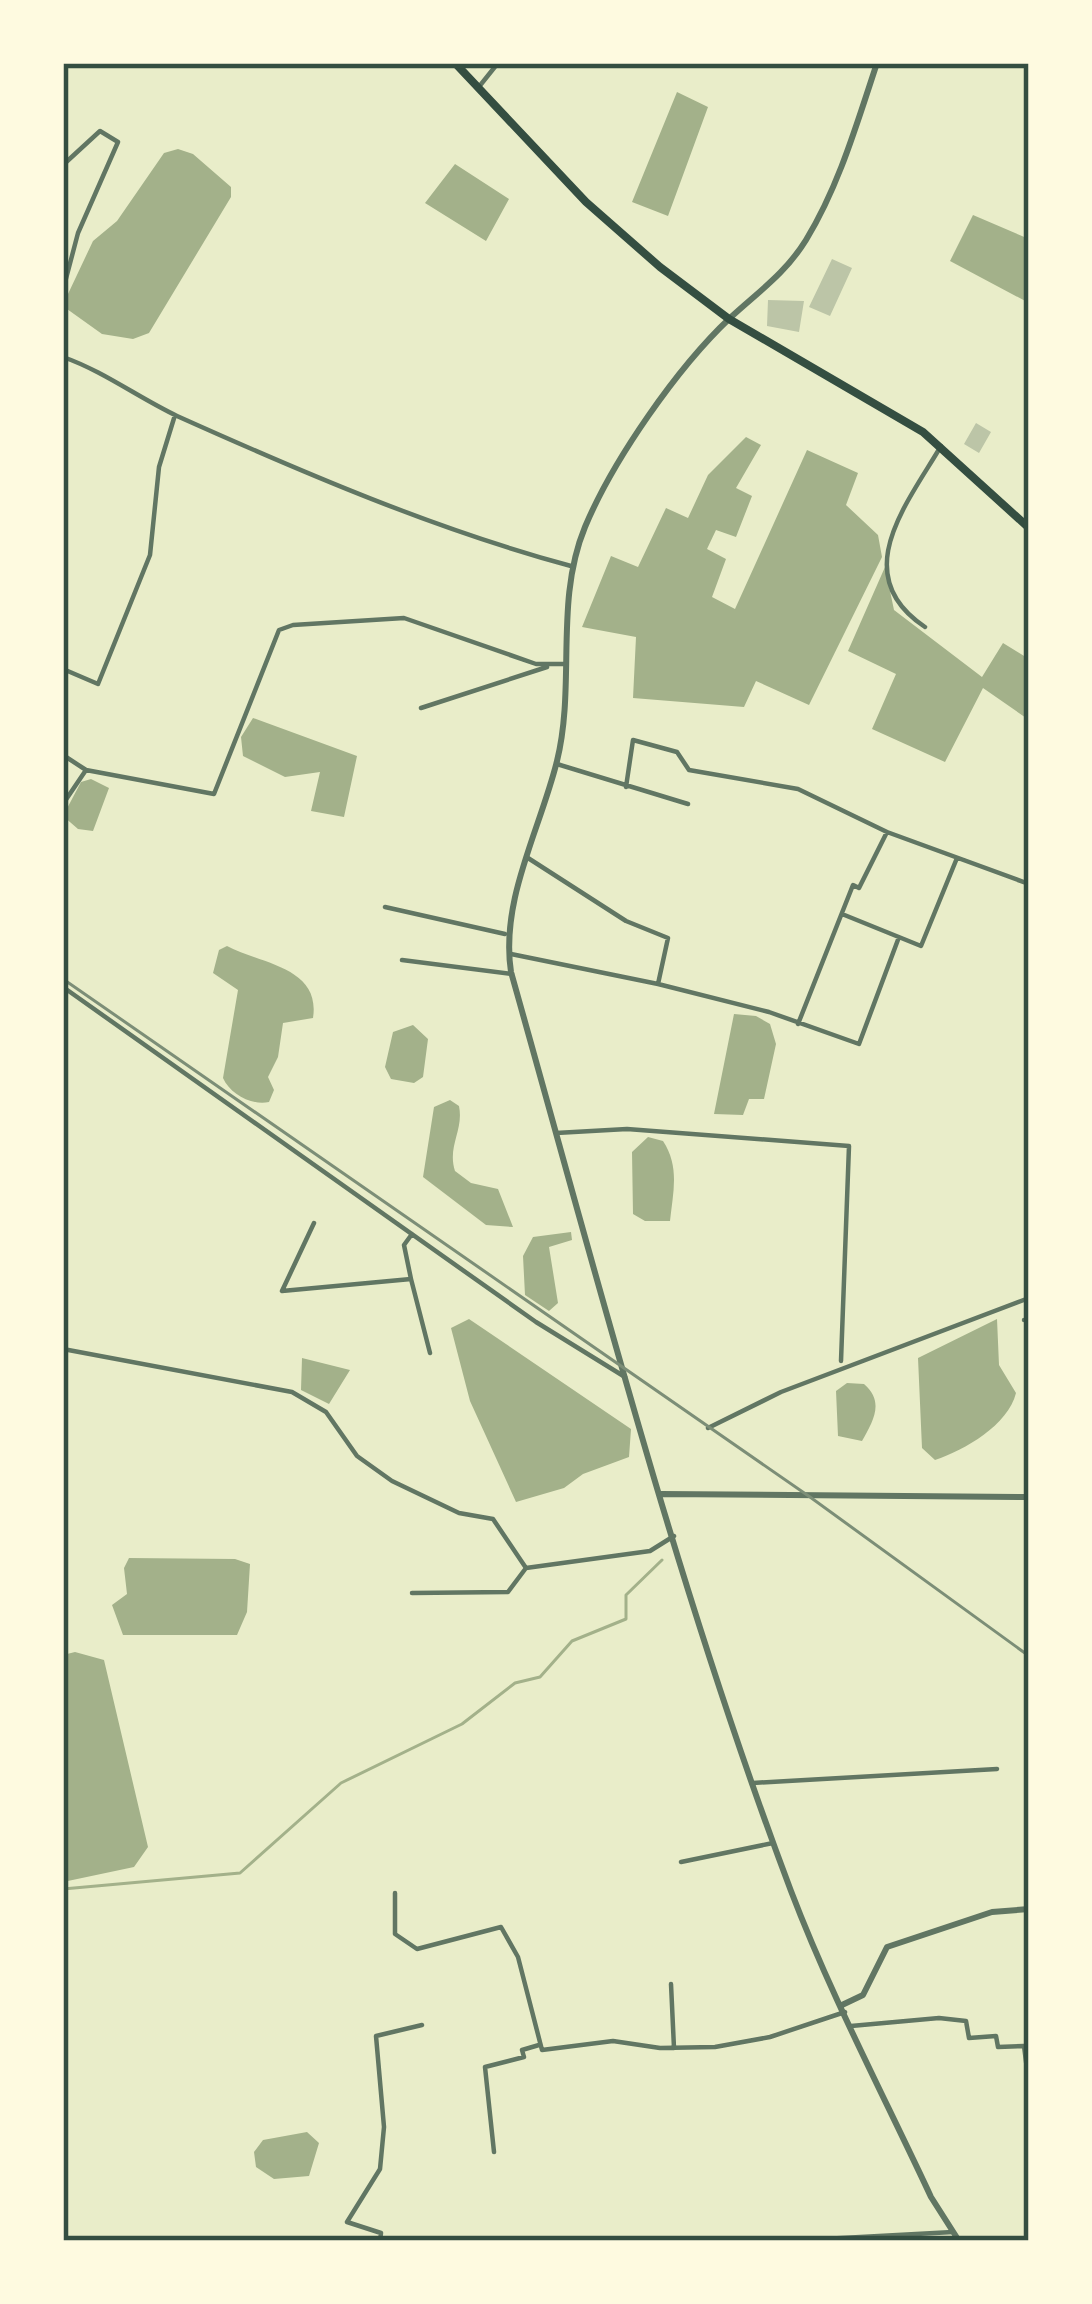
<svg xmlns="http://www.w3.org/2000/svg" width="1092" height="2304" font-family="'Fira Sans',sans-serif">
<rect width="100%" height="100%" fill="#e9edc9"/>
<path fill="#a3b18a" d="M677,92L708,107L668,216L632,202Z
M178,149L193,154L231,187V197L149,333L133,339L102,334L67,309L68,294L93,241L117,221L164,153Z
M455,164L509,199L486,241L425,203Z
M973,215L1029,239V303L950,261Z
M746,437L761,445L736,488L752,496L736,537L716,530L707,549L726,559L712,597L735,609L807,450L858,473L846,505L878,535L882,557L809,705L756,681L744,707L633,698L636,637L582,627L611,556L638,567L666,508L688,518L708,475Z
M885,567L894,610L982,677L1003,643L1029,659V720L983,688L945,762L872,729L896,674L848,651Z
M253,718L357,756L344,817L311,811L320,772L285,777L243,756L241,737Z
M91,779L109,788L93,831L78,829L63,816L81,782Z
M227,946C261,964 321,967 313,1018L283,1023L278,1057L268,1077L274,1090L269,1102C252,1106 230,1094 223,1078L238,990L213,973L219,950Z
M734,1014L756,1016L770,1024L776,1044L764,1099H749L743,1115L714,1114Z
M413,1025L428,1039L423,1077L414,1083L391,1079L385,1067L393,1032Z
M450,1100L459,1106C464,1130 447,1146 455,1171L471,1183L498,1189L513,1227L486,1225L423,1177L434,1107Z
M648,1137L663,1141C680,1167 673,1192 670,1221H645L633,1214L632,1152Z
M571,1232L572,1240L549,1247L558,1303L549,1311L525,1295L523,1256L533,1237Z
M469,1319L631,1429L629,1457L583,1474L564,1488L516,1502L470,1401L451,1328Z
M997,1319L999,1365L1016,1393C1008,1425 965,1450 935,1460L922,1448L918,1358Z
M302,1358L350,1370L329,1404L301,1390Z
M847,1383L864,1384C885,1402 873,1421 862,1441L838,1436L836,1391Z
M129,1558L235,1559L250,1564L247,1612L237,1635H123L112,1605L127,1594L124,1568Z
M75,1652L104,1660L148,1847L134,1867L63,1882V1655Z
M307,2132L319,2143L309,2176L274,2179L256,2167L254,2152L263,2140Z"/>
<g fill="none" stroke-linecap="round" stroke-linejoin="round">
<path stroke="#a3b18a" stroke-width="3" d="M63,1889L240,1873L341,1783L462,1724L515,1683L540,1677L572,1641L626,1619V1595L662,1560"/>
</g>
<path fill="#bcc5a7" d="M832,259L852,268L830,316L809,307Z
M768,300L804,301L799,332L767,326Z
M976,423L991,432L979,453L964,444Z"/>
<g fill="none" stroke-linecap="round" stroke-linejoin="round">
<path stroke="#617663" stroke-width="4.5" d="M478,88L498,63
M63,165L100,131L118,142L78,233L63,290
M63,357C103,371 139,398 177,416C304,473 437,530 571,566
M925,627C847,575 907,504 941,446
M63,669L98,684L150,555L159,467L175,415
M421,708L547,667
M63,755L86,770
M557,764L688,804
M626,787L633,740L677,752L689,770L798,789L887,832L1029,884
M63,804L86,770L214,794L279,630L293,625L404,618L536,664H564
M528,858L626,921L668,938L658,984L769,1012L859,1044L899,937
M385,907L505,934
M842,914L921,946L957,858
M511,954L658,984
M402,960L512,974
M63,987L536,1322L625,1377
M798,1024L853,885L859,888L887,832
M556,1133L627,1129L849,1146L841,1361
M314,1223L282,1291L411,1279L430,1353
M411,1279L404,1245L412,1234
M1024,1320H1029
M63,1349L292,1392L326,1412L357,1456L392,1481L459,1513L493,1519L526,1568L650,1551L674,1536
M708,1428L781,1392L1029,1298
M412,1593L508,1592L526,1568
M753,1783L997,1769
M681,1862L773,1843
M395,1893V1934L417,1949L501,1927L518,1957L542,2050L613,2041L660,2048L715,2047L770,2037L845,2012
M671,1984L674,2048
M851,2026L939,2018L966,2021L969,2038L996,2036L998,2047L1024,2046L1029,2085
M494,2152L485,2067L524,2057L522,2050L539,2045
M380,2241L381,2233L347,2222L380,2169L384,2127L376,2036L422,2025
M786,2241L953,2232"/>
<path stroke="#617663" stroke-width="6" d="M877,63C857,123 839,186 806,240C785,274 758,292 730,318C677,368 613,460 585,527C554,602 576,684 557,761C540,830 500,900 511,972C598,1280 678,1592 791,1891C831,1996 884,2096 931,2197L959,2241
M661,1494L1029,1497
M842,2005L863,1995L887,1947L992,1912L1029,1909"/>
<path stroke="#344e41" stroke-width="8" d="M455,63L586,202L660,267L729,319L923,432L1029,528"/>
<path stroke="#7c8e77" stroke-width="3" d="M63,979L810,1497L1029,1656"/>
</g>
<rect width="1092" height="2304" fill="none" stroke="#fefae0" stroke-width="132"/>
<rect x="66" y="66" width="960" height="2172" fill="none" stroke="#344e41" stroke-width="4.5"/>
</svg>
